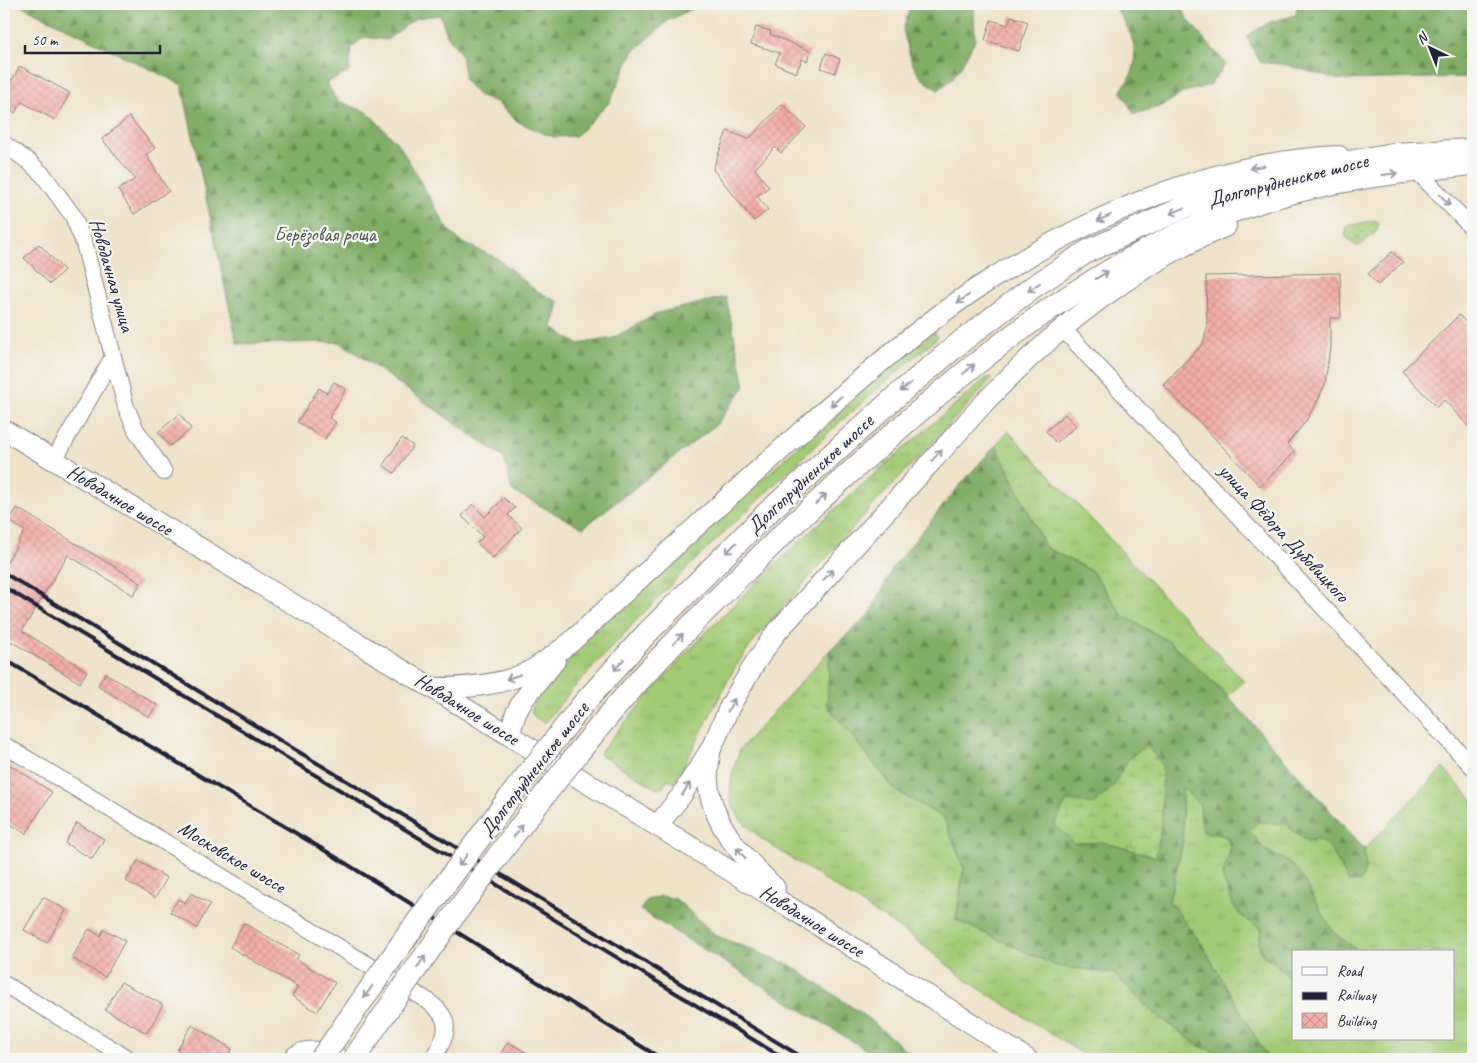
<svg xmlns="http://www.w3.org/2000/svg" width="1477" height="1063" font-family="Caveat,sans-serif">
<defs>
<pattern id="grass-tufts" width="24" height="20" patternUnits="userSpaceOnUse" patternTransform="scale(1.25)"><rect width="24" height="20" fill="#a1ca75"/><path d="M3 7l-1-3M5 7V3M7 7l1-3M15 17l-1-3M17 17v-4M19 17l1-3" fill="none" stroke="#8aad66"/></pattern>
<pattern id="forest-firs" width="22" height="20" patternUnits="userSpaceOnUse" patternTransform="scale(1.25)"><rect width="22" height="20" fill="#80ae66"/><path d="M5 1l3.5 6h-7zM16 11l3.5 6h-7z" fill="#688d55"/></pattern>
<pattern id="wetland-marsh" width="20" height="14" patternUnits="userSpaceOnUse" patternTransform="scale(1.25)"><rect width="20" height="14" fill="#a1ca75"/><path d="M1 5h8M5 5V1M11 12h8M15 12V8" fill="none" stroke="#8aad66"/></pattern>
<pattern id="park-dots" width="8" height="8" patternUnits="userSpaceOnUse" patternTransform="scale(1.25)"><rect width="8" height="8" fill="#a1ca75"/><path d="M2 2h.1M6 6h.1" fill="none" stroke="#8aad66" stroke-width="1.8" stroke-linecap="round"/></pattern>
<pattern id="building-cross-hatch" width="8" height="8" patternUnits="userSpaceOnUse" patternTransform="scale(1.25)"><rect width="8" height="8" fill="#f3aea9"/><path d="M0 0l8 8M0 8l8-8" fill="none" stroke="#d09592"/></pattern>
</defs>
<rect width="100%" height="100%" fill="#f6f6f2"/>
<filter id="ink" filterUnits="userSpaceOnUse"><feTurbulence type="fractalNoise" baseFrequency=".02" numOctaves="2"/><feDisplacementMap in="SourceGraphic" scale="10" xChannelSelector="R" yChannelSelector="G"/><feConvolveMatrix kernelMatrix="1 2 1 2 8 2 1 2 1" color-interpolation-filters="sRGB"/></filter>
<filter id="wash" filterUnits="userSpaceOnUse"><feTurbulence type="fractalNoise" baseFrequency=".0096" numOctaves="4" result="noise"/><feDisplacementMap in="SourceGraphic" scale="20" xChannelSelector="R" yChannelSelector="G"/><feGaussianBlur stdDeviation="1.12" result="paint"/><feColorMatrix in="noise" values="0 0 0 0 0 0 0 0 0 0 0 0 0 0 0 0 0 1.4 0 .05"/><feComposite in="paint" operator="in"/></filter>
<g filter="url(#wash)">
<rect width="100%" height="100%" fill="#efe3c9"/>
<path fill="url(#grass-tufts)" stroke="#627658" d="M934,332L938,337L841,421L688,567L634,623L570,692L545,723C542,721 536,719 534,716C526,707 542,694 547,687L543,680C602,622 663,568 725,513C793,451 861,388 934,332Z
M988,377L992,379L867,512L756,638L734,669L675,783L668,779L662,788H656L599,754C712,612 850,493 988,377Z
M1008,431L1244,681L1228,696L1170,642L1123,616L1092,571L1046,548L996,445Z
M830,650L827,705L896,791L944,818L964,868L956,920L1057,966L1113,973L1153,1012L1199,1046L1238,1059H1091L969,982L911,936L760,838L740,819L730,800L732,773L740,749Z
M1443,768L1473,800V1059H1268L1201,943L1169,901L1183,841L1181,786C1196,800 1231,830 1230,851C1229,859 1225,869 1223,878L1240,915L1262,929L1258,943L1263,955L1285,971L1293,987V1039H1453V952H1360L1334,933L1299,873L1290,863L1265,850L1248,830L1259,822L1286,824L1305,841L1318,840L1330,848L1349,882L1366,867L1364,849Z"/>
<path fill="url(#forest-firs)" stroke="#516850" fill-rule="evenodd" d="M18,4H702L669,20L633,52L609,103L576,136L554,137L537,131L517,121L496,102L478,95L465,81L461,54L447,35L440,15L416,18L387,40L364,37L352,47L349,72L326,83L338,101L367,112L400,146L448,229L461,242L497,258L535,290L559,302L553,328L578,344L613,338L658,313L726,297L745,386L717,424L583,528L512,491L504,458L340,342L237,344L182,85Z
M911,4H974L975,40L960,68L951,80L938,90L921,78L912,63L903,30Z
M1112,4H1180L1188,20L1226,64L1210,85L1184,92L1162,106L1134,114L1121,91C1125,84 1133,74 1134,66C1138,42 1126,22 1112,4Z
M1297,4H1473V77L1340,80L1286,65L1260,62L1246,36L1270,22L1296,15Z
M996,445L1046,548L1092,571L1123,616L1170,642L1228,696L1364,849L1366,867L1361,881L1349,882L1330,848L1318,840L1305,841L1286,824L1259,822L1249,830L1265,850L1290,863L1299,873L1334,933L1360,952H1293V987C1290,981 1287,974 1283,970C1266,954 1254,956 1262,929L1240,915L1233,904L1222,877L1230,851L1228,837L1202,831L1200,805L1182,787L1183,841L1169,901L1201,943L1268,1059H1238L1199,1046L1153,1012L1113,973L1057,966L956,920L964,868L944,818L896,791L827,705L830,650L870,614L893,567L960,485ZM1147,744L1156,857L1103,842L1075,843L1067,800L1094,804L1114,785L1127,761Z
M662,896L676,899L715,935L790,965L865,1016L917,1059H881L640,910L647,900Z"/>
<path fill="url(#wetland-marsh)" stroke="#627658" d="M1146,744L1162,766V819L1156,857L1103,842L1074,843L1055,824L1067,800L1094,804L1114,785L1127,761Z"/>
<path fill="url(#park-dots)" stroke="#627658" d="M1375,220L1378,222L1377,231L1361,245L1356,246L1346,237L1345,228L1348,226Z"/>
<g id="blocks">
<path fill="url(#building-cross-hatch)" d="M1011,16L1028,22L1019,51L985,40L991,20L1008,25Z
M756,27L771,31L770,34L810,51L807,61L802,59L796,73L775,64L780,53L751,44Z
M826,53L840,59L835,73L821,68Z
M20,66L70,93L55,120L22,102L15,113L4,107V76L12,80Z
M782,104L806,127L781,153L775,147L755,169L769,187L757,196L768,210L754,221L713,169L727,131L749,139Z
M129,117L155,148L146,155L169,191L134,214L118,190L135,179L102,139Z
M39,244L64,270L50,284L24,258Z
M1392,252L1403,262L1378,285L1368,274Z
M1340,273L1341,318H1330V347L1325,384L1316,404L1306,421L1287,444L1295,452L1260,486L1163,384L1203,344L1207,327L1206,276Z
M1459,315L1473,330V431L1444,400L1437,407L1402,371Z
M334,382L346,389L329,418L336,422L325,439L297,422L319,388L327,393Z
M180,414L191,429L170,446L158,432Z
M1065,414L1076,426L1056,443L1046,431Z
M402,438L413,446L394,473L383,465Z
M504,498L515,508L508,515L522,528L493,558L477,543L483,537L462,516L473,504L485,517Z
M17,508L141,583L133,595L68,555L46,591L22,631L87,671L80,683L4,637V567L25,531L9,521Z
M105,673L157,705L149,717L98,686Z
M4,761L52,792L26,834L4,820Z
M77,823L104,839L92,859L65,843Z
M138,861L167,878L155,898L126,881Z
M191,893L210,904L197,928L170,912L178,899L185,903Z
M43,897L66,910L47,943L24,930Z
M244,923L299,955L296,959L335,983L317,1012L292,996L298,987L230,947Z
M89,929L100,936L104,929L125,941L105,977L72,958Z
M121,982L163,1005L147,1033L105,1010Z
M192,1025L232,1049L226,1059H193L177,1050Z
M508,1042L537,1059H497Z"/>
</g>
</g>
<g filter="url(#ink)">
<use href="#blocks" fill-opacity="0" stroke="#888282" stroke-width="1"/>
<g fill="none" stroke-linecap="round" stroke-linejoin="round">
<defs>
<path id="minor" d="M4,144L28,161L44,176L73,216L84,243L126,407L136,430L164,472
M1416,170L1473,229
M1063,329L1473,767
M54,460L113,357
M4,745L428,1001C433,1005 439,1010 442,1015C452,1030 440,1047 432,1059
M4,984L129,1059"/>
<path id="tertiary" d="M4,430L429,686L799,913L1027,1059
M433,688C464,688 500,686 528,672C543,664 556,653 570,643C640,578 711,512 783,448C847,391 911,332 982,285C1088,216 1211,162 1339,156
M509,735L516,713L523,700L555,661
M710,755C709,763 707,773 708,782C712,826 745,859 775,888
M657,826L681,796L711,749L730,706L755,663L775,634C827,577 878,520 930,463C948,444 965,424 983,404C1051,332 1134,265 1226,226"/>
<path id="secondary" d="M766,514L901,392L962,341L1033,287L1088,251L1189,205L1252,184L1321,167L1393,154L1473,150
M785,532C926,403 1070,265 1256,203C1326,180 1400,172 1473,164
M294,1059C305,1049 326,1052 338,1059"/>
</defs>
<use href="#minor" stroke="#888282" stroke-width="18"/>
<use href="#tertiary" stroke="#888282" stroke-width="22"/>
<use href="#secondary" stroke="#888282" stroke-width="24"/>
<use href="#minor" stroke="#fff" stroke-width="16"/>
<use href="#tertiary" stroke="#fff" stroke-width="20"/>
<use href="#secondary" stroke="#fff" stroke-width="22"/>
<path stroke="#22223b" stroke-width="4" d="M4,573L805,1059
M4,587L785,1059
M4,659L329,853L662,1059"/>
<defs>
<path id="secondary-bridge" d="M321,1059L407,936L506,802L584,703L647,633L766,514
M354,1059C432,943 515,829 604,721C660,654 723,593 785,532"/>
</defs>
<use href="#secondary-bridge" stroke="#888282" stroke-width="24" stroke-linecap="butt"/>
<use href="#secondary-bridge" stroke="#fff" stroke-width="22"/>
</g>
<defs><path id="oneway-shaft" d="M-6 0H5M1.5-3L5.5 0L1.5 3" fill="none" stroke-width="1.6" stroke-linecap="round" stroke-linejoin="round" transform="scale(1.25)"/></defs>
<g stroke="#9c9ca7">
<use href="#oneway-shaft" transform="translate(1257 167) rotate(170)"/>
<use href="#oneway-shaft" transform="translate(1390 174) rotate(-8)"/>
<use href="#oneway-shaft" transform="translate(1445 200) rotate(46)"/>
<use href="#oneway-shaft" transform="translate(1177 211) rotate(157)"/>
<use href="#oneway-shaft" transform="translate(1104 218) rotate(155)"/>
<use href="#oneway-shaft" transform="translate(1102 275) rotate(-31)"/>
<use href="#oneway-shaft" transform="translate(1034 287) rotate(145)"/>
<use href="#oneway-shaft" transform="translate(963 299) rotate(145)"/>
<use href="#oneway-shaft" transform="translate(969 369) rotate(-40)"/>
<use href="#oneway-shaft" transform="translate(906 387) rotate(140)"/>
<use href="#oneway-shaft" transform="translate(836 401) rotate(138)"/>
<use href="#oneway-shaft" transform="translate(937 455) rotate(-48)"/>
<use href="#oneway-shaft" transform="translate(821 499) rotate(-42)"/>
<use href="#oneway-shaft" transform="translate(731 548) rotate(135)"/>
<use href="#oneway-shaft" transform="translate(828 575) rotate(-48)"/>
<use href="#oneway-shaft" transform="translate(678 639) rotate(-46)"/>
<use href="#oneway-shaft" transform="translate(619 665) rotate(132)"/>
<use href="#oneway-shaft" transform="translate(513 677) rotate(161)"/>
<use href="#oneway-shaft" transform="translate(731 705) rotate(-62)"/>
<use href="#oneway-shaft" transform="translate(686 789) rotate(-58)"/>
<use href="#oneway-shaft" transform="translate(518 831) rotate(-54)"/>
<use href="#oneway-shaft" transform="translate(741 853) rotate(-129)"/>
<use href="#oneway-shaft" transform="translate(463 860) rotate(127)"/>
<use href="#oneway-shaft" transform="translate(421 962) rotate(-55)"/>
<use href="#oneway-shaft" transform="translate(368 992) rotate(125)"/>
</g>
</g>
<g text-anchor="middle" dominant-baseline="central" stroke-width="4.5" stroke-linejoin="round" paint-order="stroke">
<g font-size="20" fill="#22223b" stroke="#f6f6f2">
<text transform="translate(1288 180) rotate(-14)">Долгопрудненское шоссе</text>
<text transform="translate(112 275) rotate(74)">Новодачная улица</text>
<text transform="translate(810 474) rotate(-43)">Долгопрудненское шоссе</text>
<text transform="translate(120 500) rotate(31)">Новодачное шоссе</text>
<text transform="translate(1284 533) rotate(47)">улица Фёдора Дубовицкого</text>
<text transform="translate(467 709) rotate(32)">Новодачное шоссе</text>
<text transform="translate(534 769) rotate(-52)">Долгопрудненское шоссе</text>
<text transform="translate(232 857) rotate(31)">Московское шоссе</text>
<text transform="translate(812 921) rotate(32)">Новодачное шоссе</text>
</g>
<g font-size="20" fill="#48544c" stroke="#f6f6f2">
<text x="325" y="234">Берёзовая роща</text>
</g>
</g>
<rect width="1477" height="1063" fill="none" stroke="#f6f6f2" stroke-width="20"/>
<rect x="1292" y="950" width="162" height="90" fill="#f6f6f2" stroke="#a1a1a9"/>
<rect x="1302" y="967" width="25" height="8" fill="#ffffff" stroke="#a1a1a9"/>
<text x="1337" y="976" font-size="15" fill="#22223b">Road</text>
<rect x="1302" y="992" width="25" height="8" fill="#22223b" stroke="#a1a1a9"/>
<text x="1337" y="1000" font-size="15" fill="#22223b">Railway</text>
<rect x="1302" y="1013" width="25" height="15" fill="url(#building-cross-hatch)" stroke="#a1a1a9"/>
<text x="1337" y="1026" font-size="15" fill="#22223b">Building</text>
<g transform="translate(1430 48) rotate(317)" stroke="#f6f6f2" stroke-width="4" paint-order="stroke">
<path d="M0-4L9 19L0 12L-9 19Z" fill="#22223b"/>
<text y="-8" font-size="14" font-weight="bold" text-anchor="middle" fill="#22223b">N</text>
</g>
<path d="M25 45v8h135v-8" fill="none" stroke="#22223b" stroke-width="2.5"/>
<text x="32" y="45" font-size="15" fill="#22223b" stroke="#f6f6f2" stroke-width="4" paint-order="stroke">50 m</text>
</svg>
